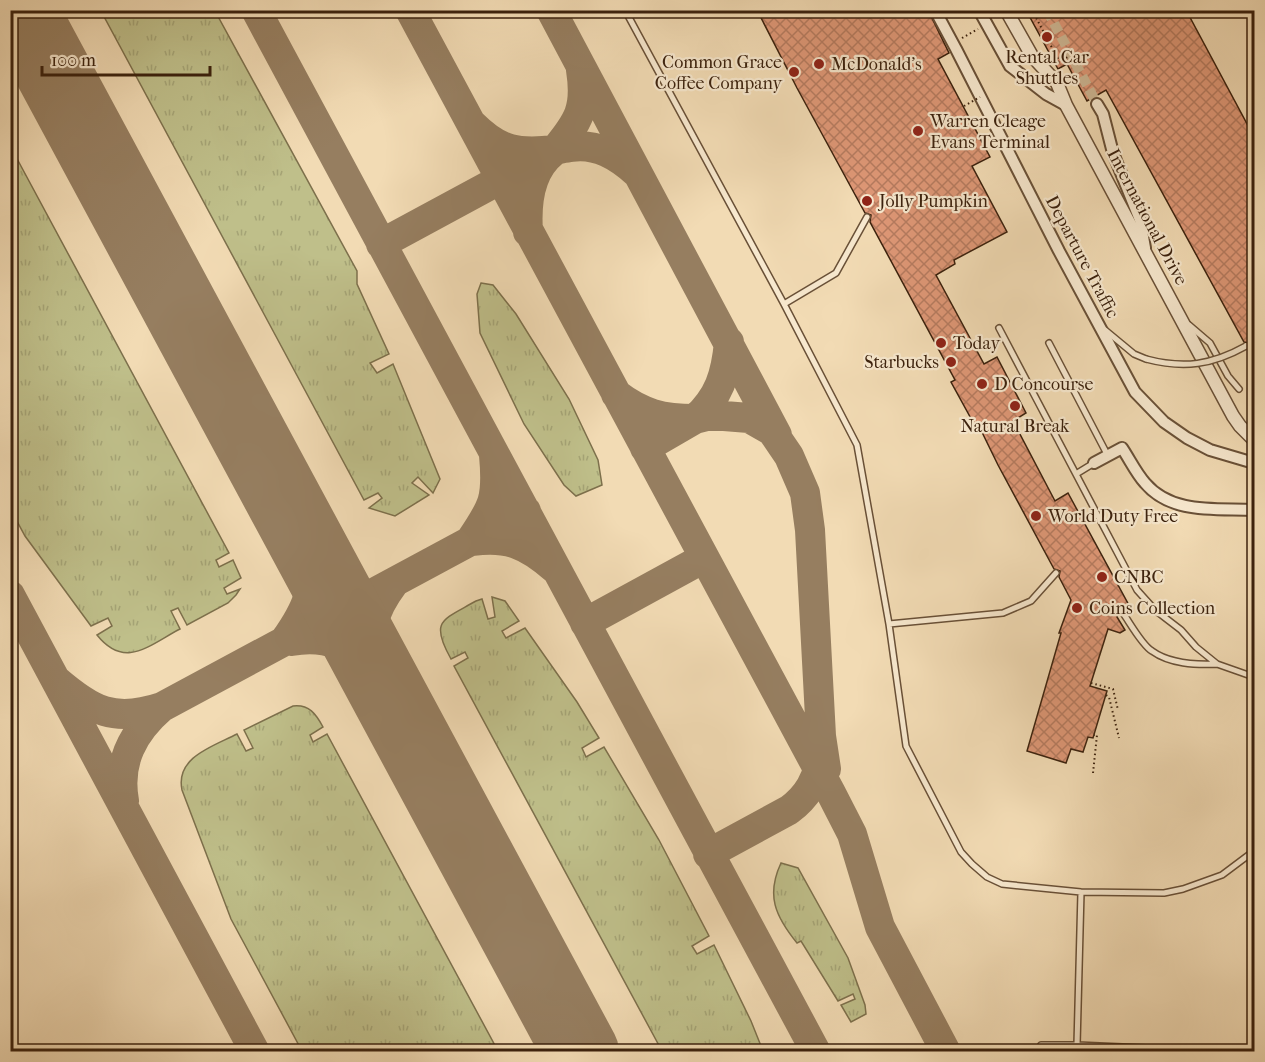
<svg xmlns="http://www.w3.org/2000/svg" width="1265" height="1062" font-family="'IM FELL French Canon',serif">
<defs>
<pattern id="grass-tufts" width="24" height="20" patternUnits="userSpaceOnUse" patternTransform="scale(1.5)"><rect width="24" height="20" fill="#bfbf8a"/><path d="M3 7l-1-3M5 7V3M7 7l1-3M15 17l-1-3M17 17v-4M19 17l1-3" fill="none" stroke="#a5a476"/></pattern>
<pattern id="building-cross-hatch" width="8" height="8" patternUnits="userSpaceOnUse" patternTransform="scale(1.5)"><rect width="8" height="8" fill="#de9776"/><path d="M0 0l8 8M0 8l8-8" fill="none" stroke="#b57b5f"/></pattern>
</defs>
<rect width="100%" height="100%" fill="#f2dbb4"/>
<filter id="stains"><feTurbulence type="fractalNoise" baseFrequency=".00333" numOctaves="4"/><feColorMatrix values="0 0 0 0 .2 0 0 0 0 .09 0 0 0 0 .02 0 0 0 .5 -.17"/></filter>
<radialGradient id="worn" r=".72"><stop offset=".6" stop-color="#630" stop-opacity="0"/><stop offset="1" stop-color="#630" stop-opacity=".3"/></radialGradient>
<path fill="url(#grass-tufts)" stroke="#7d704c" stroke-width="1.5" d="M101,11H215L357,271V284L389,354L370,363L377,373L393,364L440,479L433,493L418,477L412,483L429,495L395,516L369,508L382,498L378,493L364,500Z
M15,155L229,553L216,560L219,567L233,560L241,578L224,588L227,594L240,589L236,595L228,603L187,625L178,608L171,611L180,629C149,645 125,670 97,635L112,626L108,618L91,626L25,536L11,510L10,158Z
M481,283L493,285L516,314L569,399L598,460L602,485L576,496L564,485L524,424L480,333L477,294Z
M492,597L505,601L519,621L502,631L506,638L525,628L577,702L599,738L582,748L586,757L604,747L659,840L709,936L692,946L697,954L714,945L751,1021L763,1051H662L454,666L468,658L465,652L451,659C429,620 443,620 476,601L482,599L488,619L495,617Z
M293,706C309,704 316,714 323,727L310,735L313,742L327,734L498,1051H302L231,919L182,790C175,757 214,746 237,734L246,751L253,748L244,730Z
M781,863L798,868L848,958L865,1005L866,1014L851,1022L841,1005L855,999L853,994L838,1001L801,941L797,943C775,916 766,895 781,863Z"/>
<g fill="none" stroke-linecap="round" stroke-linejoin="round">
<path stroke="#967e60" stroke-width="30" d="M256,10L816,1052
M410,10L831,793L852,834L880,927L946,1052
M551,10L777,435
M472,124C500,152 518,154 555,150C579,121 587,108 581,70
M528,232C526,203 529,171 553,152C558,148 565,148 571,147C597,143 618,156 637,173
M381,244L555,150
M616,394C642,414 663,419 695,419C719,397 726,375 729,342
M645,448L695,419L707,416H724L749,418L772,431L789,456L805,493L810,530L821,736L826,769
M470,541C494,506 498,498 494,455
M473,541C508,536 528,545 554,568
M10,595L255,1052
M585,623L704,558
M285,640C309,606 315,589 309,548
M291,641C329,634 349,647 376,672
M376,672C368,633 370,615 394,583
M56,680C92,711 114,723 162,707L526,511
M124,801C117,762 133,732 162,707
M708,854L789,810C808,796 818,779 821,754"/>
<path stroke="#967e60" stroke-width="76" d="M20,10L581,1052"/>
</g>
<path fill="url(#building-cross-hatch)" stroke="#3b210d" stroke-width="1.5" d="M757,10H928L949,53L938,59L990,157L972,166L1007,232L954,260L955,264L936,275L984,364L997,357L1026,413L1013,421L1055,501L1068,493L1131,609L1127,611L1122,608L1118,611L1117,617L1125,630L1120,633L1108,629L1090,686L1107,691L1093,738L1088,737L1083,752L1071,749L1066,763L1027,751L1061,633H1059L1071,600L1059,577L1060,571L1054,569L998,465L977,422L974,424L951,382L955,380L870,222L871,215L865,213L797,88Z
M1026,10H1186L1254,137V361L1249,350L1250,343L1244,342L1106,90L1087,101L1067,64L1058,69Z"/>
<g fill="none" stroke-linecap="round" stroke-linejoin="round">
<path stroke="#cdb693" stroke-width="10" stroke-dasharray="10 5" stroke-linecap="butt" d="M1047,10L1097,104"/>
<defs>
<path id="service" d="M625,10L784,304L857,445L889,624L906,746L961,852L972,864L987,877L1002,884L1081,892L1164,893L1183,889L1222,875L1254,851
M784,304L836,273L867,217
M1189,325L1210,343L1228,376L1239,389
M999,328L1137,590L1155,610L1181,630L1196,647L1217,664L1254,677
M1105,330L1134,354L1146,359
M1049,343L1108,456
M1076,474L1094,463
M1123,613C1130,623 1142,645 1152,651C1170,664 1195,665 1217,664
M889,624L1003,613L1031,601L1056,573
M1077,1045L1081,892
M1045,1052L1041,1045H1077L1237,1052"/>
<path id="minor" d="M935,10L956,49L1059,251L1135,392L1164,422L1187,438L1210,450L1254,463
M979,10L1010,66L1046,94L1066,105
M1097,104L1103,114L1113,153L1140,220L1145,248
M1094,463L1122,448C1130,460 1136,473 1145,483C1172,515 1217,508 1254,510"/>
<path id="tertiary" d="M1006,10L1032,56L1057,83L1066,105L1233,416L1240,426L1254,440"/>
</defs>
<use href="#service" stroke="#695037" stroke-width="8"/>
<use href="#minor" stroke="#695037" stroke-width="14"/>
<use href="#tertiary" stroke="#695037" stroke-width="15"/>
<path stroke="#3b210d" stroke-width="2" stroke-dasharray="1.5 3" stroke-linecap="butt" d="M1032,10L1059,61
M913,11L914,10
M962,38L978,29
M1058,62L1068,57L1074,60
M1091,683L1113,689L1118,710
M1106,695L1109,697L1119,738
M1093,773L1097,735H1094"/>
<use href="#service" stroke="#f7e8ce" stroke-width="5"/>
<use href="#minor" stroke="#f7e8ce" stroke-width="10"/>
<use href="#tertiary" stroke="#f7e8ce" stroke-width="12"/>
<defs>
<path id="service-bridge" d="M1146,359C1184,369 1212,365 1246,346"/>
</defs>
<use href="#service-bridge" stroke="#695037" stroke-width="8" stroke-linecap="butt"/>
<path stroke="#3b210d" stroke-width="2" stroke-dasharray="1.5 3" stroke-linecap="butt" d="M964,106L980,97"/>
<use href="#service-bridge" stroke="#f7e8ce" stroke-width="5"/>
</g>
<g fill="#8f2418" stroke="#f7e8ce" stroke-width="2">
<circle cx="1047" cy="37" r="6"/>
<circle cx="819" cy="64" r="6"/>
<circle cx="794" cy="72" r="6"/>
<circle cx="918" cy="131" r="6"/>
<circle cx="867" cy="201" r="6"/>
<circle cx="941" cy="343" r="6"/>
<circle cx="951" cy="362" r="6"/>
<circle cx="982" cy="384" r="6"/>
<circle cx="1015" cy="406" r="6"/>
<circle cx="1036" cy="516" r="6"/>
<circle cx="1102" cy="577" r="6"/>
<circle cx="1077" cy="608" r="6"/>
</g>
<g text-anchor="middle" dominant-baseline="central" stroke-width="4.5" stroke-linejoin="round" paint-order="stroke">
<g font-size="18" fill="#3b210d" stroke="#f7e8ce" text-anchor="start">
<text x="1047" y="57" text-anchor="middle">Rental Car<tspan x="1047" dy="21">Shuttles</tspan></text>
<text x="782" y="62" text-anchor="end">Common Grace<tspan x="782" dy="21">Coffee Company</tspan></text>
<text x="831" y="64">McDonald's</text>
<text x="930" y="121">Warren Cleage<tspan x="930" dy="21">Evans Terminal</tspan></text>
<text x="879" y="201">Jolly Pumpkin</text>
<text x="953" y="343">Today</text>
<text x="939" y="362" text-anchor="end">Starbucks</text>
<text x="994" y="384">D Concourse</text>
<text x="1015" y="426" text-anchor="middle">Natural Break</text>
<text x="1048" y="516">World Duty Free</text>
<text x="1114" y="577">CNBC</text>
<text x="1089" y="608">Coins Collection</text>
</g>
<g font-size="18" fill="#3b210d" stroke="#f7e8ce">
<text transform="translate(1147 217) rotate(62)">International Drive</text>
<text transform="translate(1082 257) rotate(62)">Departure Traffic</text>
</g>
</g>
<rect width="1265" height="1062" fill="none" stroke="#f2dbb4" stroke-width="36"/>
<rect x="12" y="12" width="1241" height="1038" fill="none" stroke="#3b210d" stroke-width="3"/>
<rect x="18" y="18" width="1229" height="1026" fill="none" stroke="#3b210d" stroke-width="1.5"/>
<path d="M42 66v9h168v-9" fill="none" stroke="#3b210d" stroke-width="3"/>
<text x="51" y="66" font-size="18" fill="#3b210d" stroke="#f7e8ce" stroke-width="4.5" paint-order="stroke">100 m</text>
<rect width="100%" height="100%" filter="url(#stains)"/>
<rect width="100%" height="100%" fill="url(#worn)"/>
</svg>
